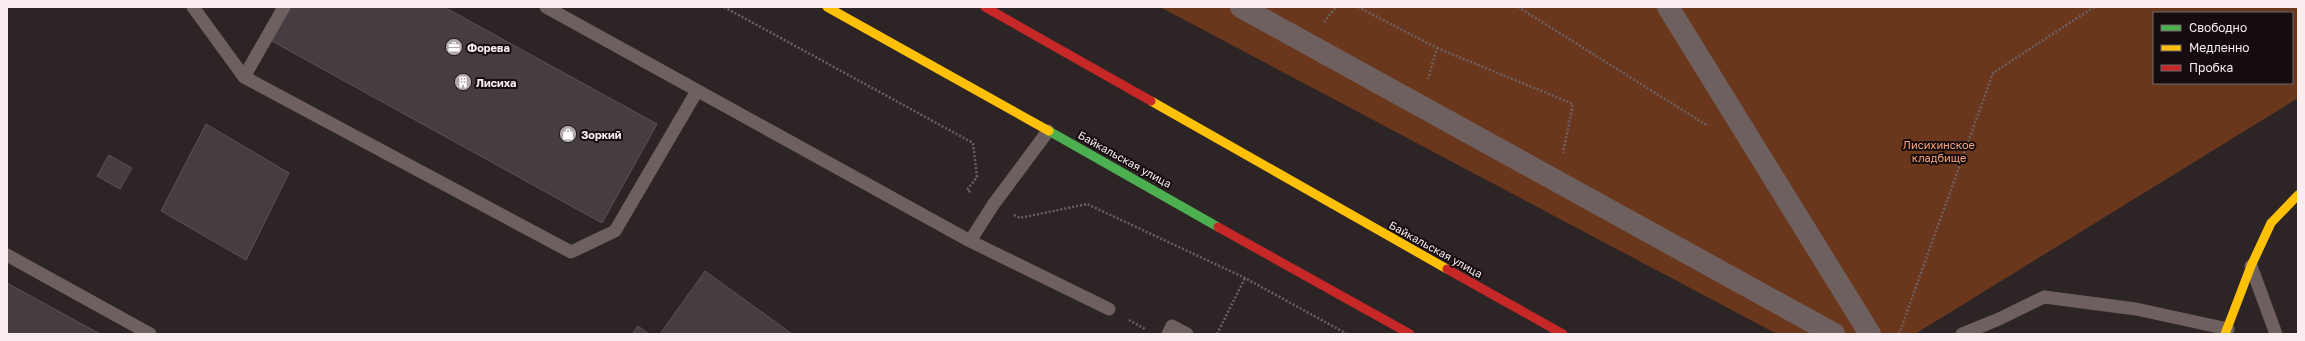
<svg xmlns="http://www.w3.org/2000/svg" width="2305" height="341" font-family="'Golos Text',sans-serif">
<rect width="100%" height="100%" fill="#2d2426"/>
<path fill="#6a371c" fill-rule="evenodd" d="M1160,7H2298V98L1915,334H1777ZM2154,13H2292V83H2154Z"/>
<path fill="#453d41" stroke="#5a5255" d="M288,7H444L657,124L602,223L270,40Z
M206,124L289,173L246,260L161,211Z
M109,155L132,168L120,189L97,176Z
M705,271L792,334H660Z
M7,283L100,334H7Z
M638,326L649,334H632Z"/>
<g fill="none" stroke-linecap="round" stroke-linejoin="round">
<path stroke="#6b6062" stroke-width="2.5" stroke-dasharray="2 2" stroke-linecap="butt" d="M724,7L973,143L977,177L967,190L972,193
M1358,7L1437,48L1428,79
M1518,7L1708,126
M1324,22L1336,7
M1437,48L1573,104L1563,153
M1014,215L1020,218L1087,204L1245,278L1347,334
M1129,320L1145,329
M1217,334L1245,278
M1899,334L1993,73L2094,7"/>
<path stroke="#6e605f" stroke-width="13" d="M193,7L244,77L571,252L615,231L697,91
M546,7L970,241L1109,309
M244,77L284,7
M970,241L993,205L1048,131
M7,255L150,334
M2251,266L2276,334
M1168,334L1172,326L1187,334
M1962,334L1999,319L2044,297L2136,309L2228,329"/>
<path stroke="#6e605f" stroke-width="22" d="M1241,7L1834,334
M1668,7L1870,334"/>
<path stroke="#4caf50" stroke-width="9" d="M1049,131L1218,227"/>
<path stroke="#ffc107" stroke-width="9" d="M827,7L1049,131
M1151,101L1447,269
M2225,334L2251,266L2271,223L2298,195"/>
<path stroke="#c62828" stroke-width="9" d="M985,7L1151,101
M1218,227L1410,334
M1447,269L1563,334"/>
</g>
<defs>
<symbol id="office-disc" viewBox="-11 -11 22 22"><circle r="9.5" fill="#b2a7a9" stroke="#140c0e"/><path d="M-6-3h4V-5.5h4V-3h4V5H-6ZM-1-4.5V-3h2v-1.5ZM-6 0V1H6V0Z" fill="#fff"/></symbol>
<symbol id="building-disc" viewBox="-11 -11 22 22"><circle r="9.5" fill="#b2a7a9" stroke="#140c0e"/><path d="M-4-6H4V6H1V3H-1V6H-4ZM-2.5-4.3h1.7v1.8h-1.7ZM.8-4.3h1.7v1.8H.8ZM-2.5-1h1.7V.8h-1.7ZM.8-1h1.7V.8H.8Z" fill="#fff"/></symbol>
<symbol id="shop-disc" viewBox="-11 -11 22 22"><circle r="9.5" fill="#b2a7a9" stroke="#140c0e"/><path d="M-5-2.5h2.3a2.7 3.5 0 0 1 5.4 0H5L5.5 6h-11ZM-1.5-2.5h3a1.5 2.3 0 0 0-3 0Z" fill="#fff"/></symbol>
</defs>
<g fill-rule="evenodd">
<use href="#office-disc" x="444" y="37" width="20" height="20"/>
<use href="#building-disc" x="453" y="72" width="20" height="20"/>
<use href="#shop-disc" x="558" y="124" width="20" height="20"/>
</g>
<g text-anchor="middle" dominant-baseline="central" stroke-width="4" stroke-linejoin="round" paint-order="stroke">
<g font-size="11" font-weight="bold" fill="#f9edef" stroke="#140c0e" text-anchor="start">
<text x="467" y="47">Форева</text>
<text x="476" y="82">Лисиха</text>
<text x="581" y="134">Зоркий</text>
</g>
<g font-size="11" fill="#fda57a" stroke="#140c0e">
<text x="1939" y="144">Лисихинское<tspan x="1939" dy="13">кладбище</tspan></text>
</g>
<g font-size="11" fill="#f9edef" stroke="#140c0e">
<text transform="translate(1125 159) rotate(29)">Байкальская улица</text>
<text transform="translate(1436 249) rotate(29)">Байкальская улица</text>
</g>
</g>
<rect width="2305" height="341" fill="none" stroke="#f9edef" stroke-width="16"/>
<rect x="2153" y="12" width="140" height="72" fill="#140c0e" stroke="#706668"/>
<rect x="2161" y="25" width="20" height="6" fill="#4caf50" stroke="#706668"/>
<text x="2189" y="32" font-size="12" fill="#f9edef">Свободно</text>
<rect x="2161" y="45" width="20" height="6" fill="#ffc107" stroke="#706668"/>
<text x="2189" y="52" font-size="12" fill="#f9edef">Медленно</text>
<rect x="2161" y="65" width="20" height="6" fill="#c62828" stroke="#706668"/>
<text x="2189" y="72" font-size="12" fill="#f9edef">Пробка</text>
</svg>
